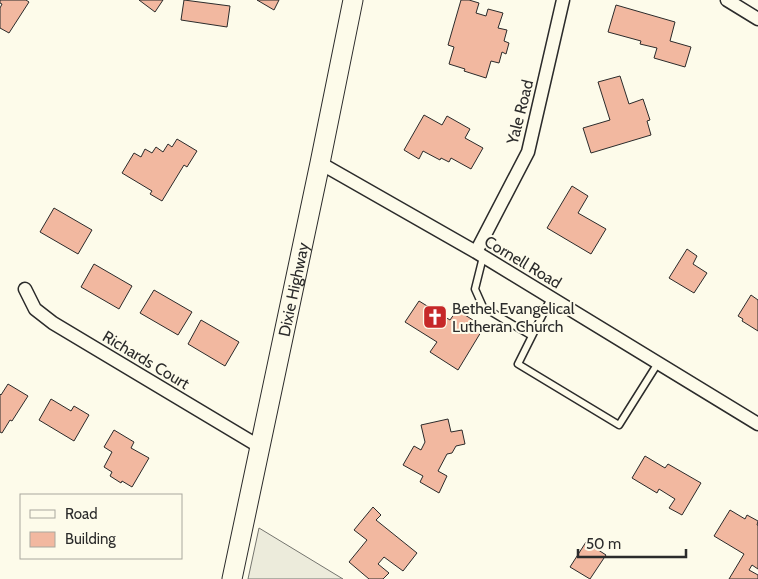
<svg xmlns="http://www.w3.org/2000/svg" width="758" height="579" font-family="Cabin,sans-serif">
<rect width="100%" height="100%" fill="#fdfbea"/>
<path fill="#ecebdb" stroke="#74746e" d="M259,528L343,579H248Z"/>
<path fill="#f2b8a0" stroke="#2b2b2b" d="M0,0H26L29,2L9,33L0,28V8L2,4L0,3Z
M139,0H163L155,12Z
M184,0L230,6L227,27L181,20Z
M257,0H279L274,10Z
M461,0H469L479,3L476,13L486,16L488,9L503,13L498,28L507,30L504,41L509,43L506,54L502,52L499,63L491,61L486,78L464,71L465,69L449,64L454,47L448,45Z
M616,5L675,22L670,41L691,47L685,67L654,58L657,48L640,44L641,41L608,32Z
M620,76L629,104L643,99L650,120L647,121L651,135L591,153L583,128L610,120L598,82Z
M424,115L442,125L447,116L470,129L465,138L483,148L471,169L451,158L449,162L441,158L440,160L423,151L419,159L404,150Z
M177,139L197,151L187,167L184,165L162,201L150,194L152,191L122,173L134,153L141,157L145,149L152,153L156,147L163,152L168,144L172,147Z
M572,186L588,196L578,213L606,229L591,254L547,228Z
M54,208L92,230L78,254L40,232Z
M687,249L697,256L693,264L707,273L694,293L669,278Z
M94,264L132,286L119,309L81,287Z
M154,290L192,312L178,335L140,313Z
M751,295L758,300V331L742,321L743,319L738,316Z
M419,301L450,320L457,310L484,327L458,370L430,352L437,342L405,322Z
M201,320L239,342L225,366L188,344Z
M8,384L28,396L12,421L10,420L2,433L0,432V394L1,395Z
M51,399L71,411L74,406L89,415L74,441L39,420Z
M448,419L451,432L462,430L465,444L456,446L452,453L447,454L438,471L447,476L439,493L420,482L423,476L403,465L414,446L421,450L425,442L421,425Z
M114,430L134,442L131,448L149,458L132,487L122,481L121,483L110,476L112,472L104,467L112,452L104,447Z
M645,456L665,468L668,464L701,483L682,515L669,508L675,499L659,489L657,493L632,478Z
M373,507L381,515L376,520L417,553L403,571L384,557L378,564L389,573L383,579H369L349,562L367,540L354,530Z
M730,510L745,519L747,515L758,521L757,525H758V569L752,565L749,570L758,575V579H729L744,554L714,536Z
M586,542L606,555L590,579L570,567Z"/>
<g fill="none" stroke-linecap="round" stroke-linejoin="round">
<defs>
<path id="lane" d="M483,257L475,289L483,307L532,336
M551,298L518,364L619,425L658,363"/>
<path id="street" d="M727,0L758,19
M320,163L476,252L758,424
M476,252L528,152L563,0
M25,289L35,309L53,323L260,447"/>
<g id="secondary">
<path id="s1" d="M232,579L320,163L353,0"/>
</g>
</defs>
<use href="#lane" stroke="#2b2b2b" stroke-width="9"/>
<use href="#street" stroke="#2b2b2b" stroke-width="15"/>
<use href="#secondary" stroke="#2b2b2b" stroke-width="21"/>
<use href="#lane" stroke="#fdfbea" stroke-width="6"/>
<use href="#street" stroke="#fdfbea" stroke-width="12"/>
<use href="#secondary" stroke="#fdfbea" stroke-width="19"/>
</g>
<defs>
<symbol id="church-square" viewBox="-11 -11 22 22"><rect x="-9" y="-9" width="18" height="18" rx="4" fill="#c62828" stroke="#fdfbea"/><path d="M-1.2-6h2.4v3.5h3.3v2.4h-3.3V6h-2.4V-.1h-3.3v-2.4h3.3Z" fill="#fff"/></symbol>
</defs>
<g fill-rule="evenodd">
<use href="#church-square" x="421" y="303" width="28" height="28"/>
</g>
<g text-anchor="middle" dominant-baseline="central" stroke-width="4" stroke-linejoin="round" paint-order="stroke">
<g font-size="16" fill="#2b2b2b" stroke="#fdfbea">
<text transform="translate(520 112) rotate(-76)">Yale Road</text>
<text transform="translate(523 262) rotate(31)">Cornell Road</text>
<text stroke="none"><textPath href="#s1" startOffset="296">Dixie Highway</textPath></text>
<text transform="translate(146 360) rotate(31)">Richards Court</text>
</g>
<g font-size="16" fill="#2b2b2b" stroke="#fdfbea" text-anchor="start">
<text x="452" y="308">Bethel Evangelical<tspan x="452" dy="18">Lutheran Church</tspan></text>
</g>
</g>
<rect x="20" y="494" width="162" height="65" fill="#fdfbea" stroke="#a9a89e"/>
<rect x="30" y="510" width="25" height="8" fill="#fdfbea" stroke="#a9a89e"/>
<text x="65" y="519" font-size="15" fill="#2b2b2b">Road</text>
<rect x="30" y="532" width="25" height="15" fill="#f2b8a0" stroke="#a9a89e"/>
<text x="65" y="544" font-size="15" fill="#2b2b2b">Building</text>
<path d="M578 549v8h108v-8" fill="none" stroke="#2b2b2b" stroke-width="2.5"/>
<text x="586" y="549" font-size="15" fill="#2b2b2b" stroke="#fdfbea" stroke-width="4" paint-order="stroke">50 m</text>
</svg>
